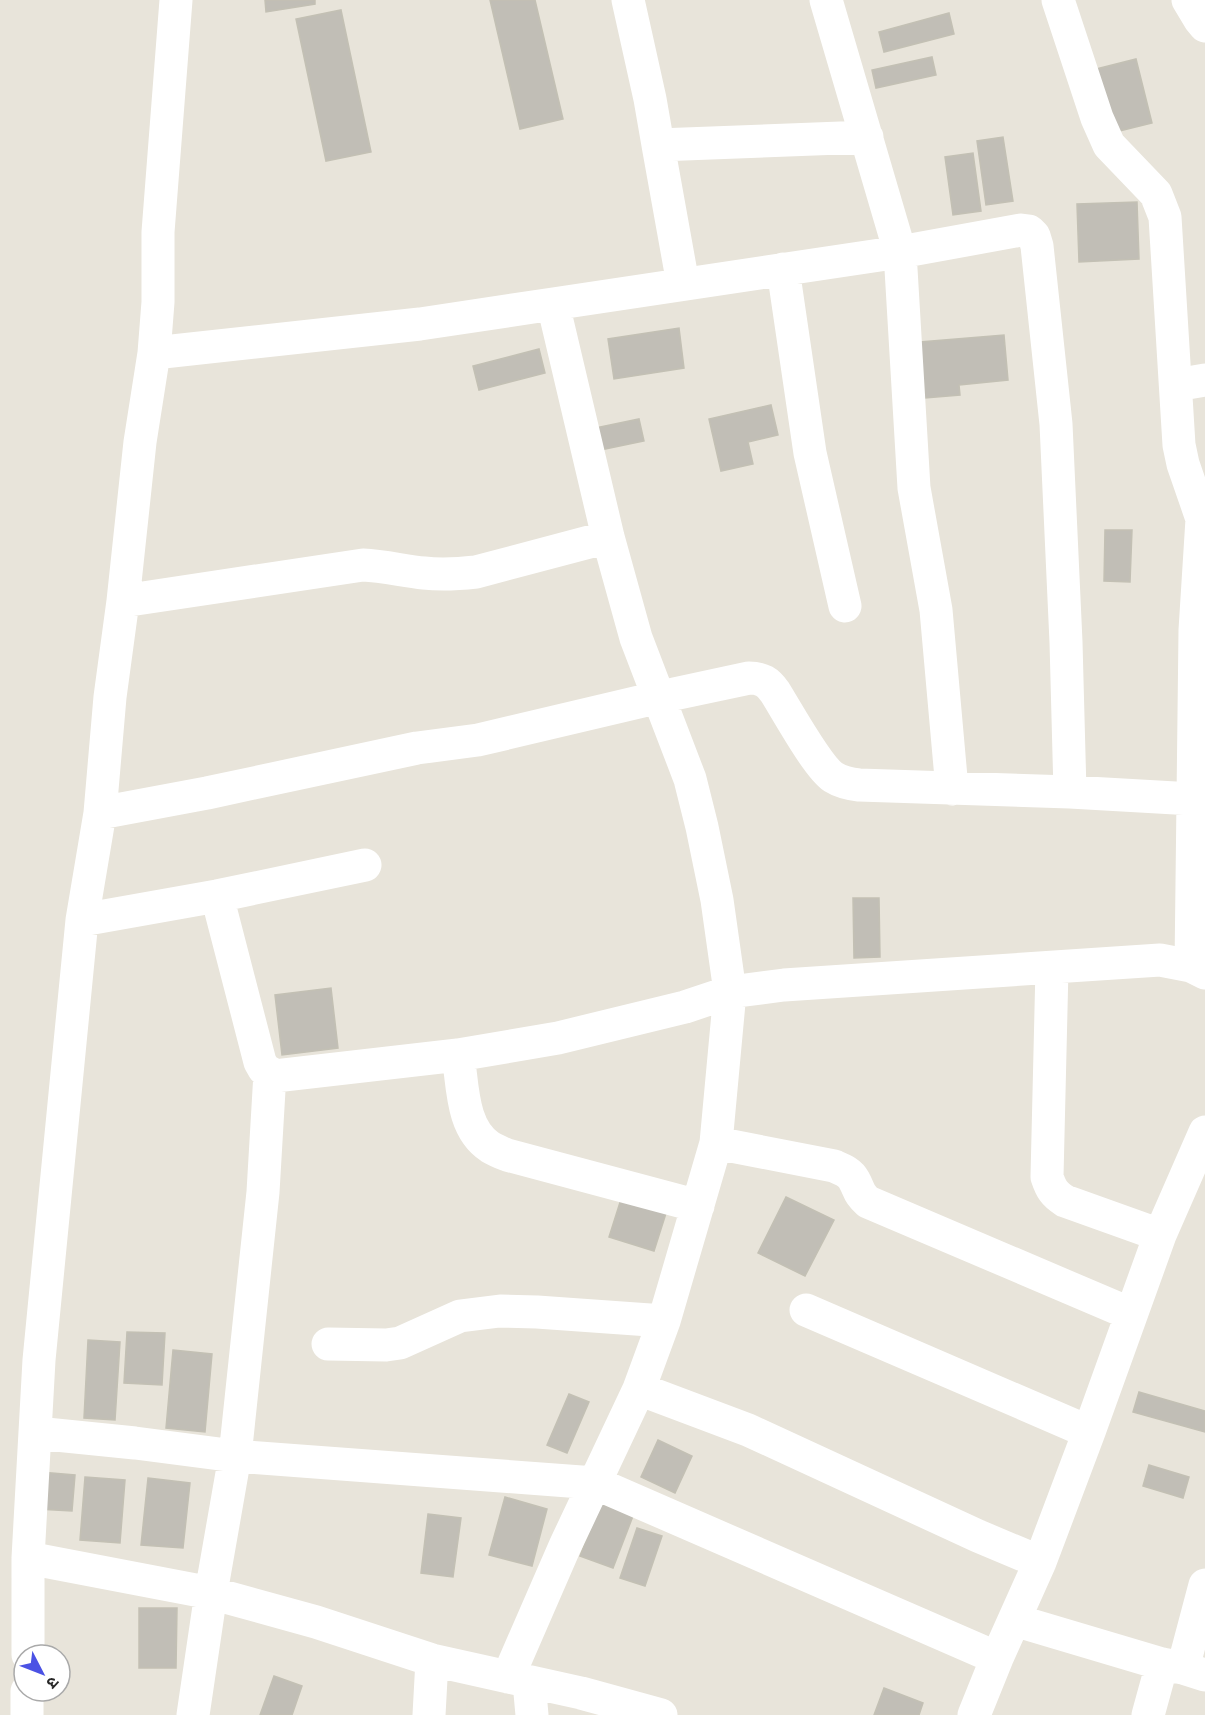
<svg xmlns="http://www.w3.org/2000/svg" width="1205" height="1715" font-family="Signika,'Noto Sans Devanagari',sans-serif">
<rect width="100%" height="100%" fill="#e8e4da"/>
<path fill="#c1beb6" stroke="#c3c0b4" stroke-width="1.5" d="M265,0H315V4L266,12Z
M490,0H535L563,119L520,129Z
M341,10L371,152L326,161L296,19Z
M949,13L954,34L884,52L879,32Z
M932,57L936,75L876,88L872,70Z
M1136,59L1152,123L1107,134L1092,70Z
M1003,137L1013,201L986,205L977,141Z
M973,153L981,211L953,215L945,157Z
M1137,202L1139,259L1079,262L1077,204Z
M679,328L684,368L614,379L608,339Z
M1004,335L1008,380L959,385L960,395L925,398L920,342Z
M539,349L545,373L479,390L473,366Z
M771,405L778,435L748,442L753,464L721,471L709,419Z
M639,419L644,441L600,450L595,428Z
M1105,530H1132L1130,582L1104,581Z
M853,898H879L880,957L854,958Z
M331,988L338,1048L282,1055L275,995Z
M623,1193L668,1207L654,1251L609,1237Z
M786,1197L834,1220L805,1276L758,1253Z
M127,1332L165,1333L162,1385L124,1383Z
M88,1340L120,1342L115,1420L84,1418Z
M173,1350L212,1354L205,1432L166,1428Z
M1139,1392L1205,1411V1432L1133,1412Z
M569,1394L589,1402L567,1453L547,1445Z
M658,1440L692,1456L675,1493L641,1477Z
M1149,1465L1189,1477L1183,1498L1143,1486Z
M40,1472L75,1475L72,1511L37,1509Z
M85,1477L125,1480L120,1543L80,1540Z
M148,1478L190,1483L183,1548L141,1545Z
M505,1497L547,1509L532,1566L489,1555Z
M600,1503L633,1516L613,1568L580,1556Z
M428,1514L461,1518L453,1577L421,1573Z
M637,1528L662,1536L645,1586L620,1578Z
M139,1608H177L176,1668H139Z
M274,1676L302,1686L292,1715H260Z
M884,1688L923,1703L919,1715H874Z"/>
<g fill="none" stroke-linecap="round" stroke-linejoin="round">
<path stroke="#fff" stroke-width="33" d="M628,0L650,99L658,145L867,137
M826,0L900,252L914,488L936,610L952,789
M1188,0L1200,20L1205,26
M658,145L683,284
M783,269L810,453L845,606
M154,353L420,324L553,304
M1176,385L1205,380
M123,601L363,565C384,566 404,571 424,573C441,575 458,574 476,572L608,537
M100,813L207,793L417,748L478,740L660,697L749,678C762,678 768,682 775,692C787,711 817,766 833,777C841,782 850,784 859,785L1070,792
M217,896L260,1062L264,1069L275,1076L458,1055L558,1038L685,1007L730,992L784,985L1160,960L1191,966L1205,973
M82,920L217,896L365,865
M1191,966L1193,799
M1052,968L1047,1177C1051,1189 1054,1194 1065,1201L1160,1235
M458,1055C463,1085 461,1128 490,1147C495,1150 502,1153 507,1155L698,1206
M716,1143L834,1166C841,1169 850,1172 854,1180C860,1191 858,1193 868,1202L1131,1314
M806,1310L1089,1432
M328,1344L386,1345L400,1343L460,1316L500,1311L537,1312L664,1321
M639,1389L748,1430L978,1536L1040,1562
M36,1433L135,1443L235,1456L595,1483L997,1658
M28,1558L211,1593L316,1622L432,1660L581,1693L661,1715
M1014,1620L1162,1664L1183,1668L1205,1675
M28,1655V1558L39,1360L82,920L100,813L110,697L123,601L140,442L154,353L158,302V232L176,0
M1183,1668L1205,1585
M508,1677L565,1546L639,1389L664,1321L716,1143L730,992L717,900L702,827L690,779L636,638L608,537L553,304L900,252L1021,230L1029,231L1034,236L1037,246L1056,424L1066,642L1070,792L1193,799L1195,630L1202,519L1183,464L1179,445L1165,217L1156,194L1109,145L1097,118L1058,0
M529,1682L532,1715
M27,1715V1691
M193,1715L211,1593L235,1456L263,1192L270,1073
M429,1715L432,1660
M974,1715L997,1658L1040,1562L1089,1432L1160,1235L1205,1132
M1148,1715L1162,1664"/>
</g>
<g transform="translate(42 1673) rotate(132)"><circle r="28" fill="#ffffff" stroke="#a9a9a9" stroke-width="1.5"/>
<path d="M0-4.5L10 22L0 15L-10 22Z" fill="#4b52e4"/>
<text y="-9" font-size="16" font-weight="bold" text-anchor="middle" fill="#272727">उ</text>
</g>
</svg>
